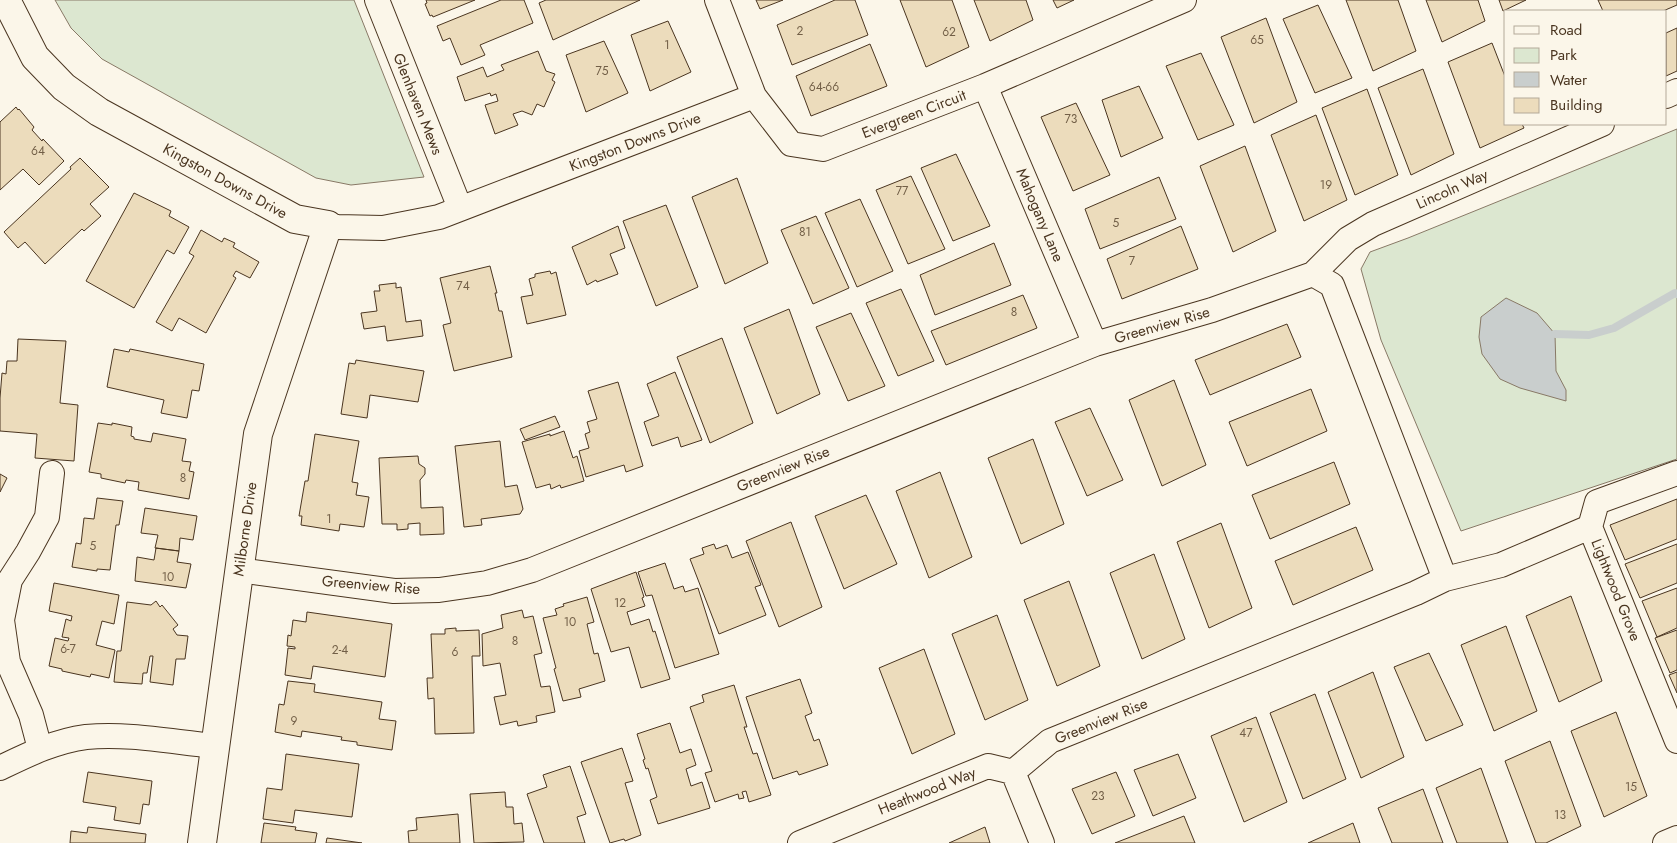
<svg xmlns="http://www.w3.org/2000/svg" width="1677" height="843" font-family="Jost,sans-serif">
<rect width="100%" height="100%" fill="#fbf6e9"/>
<path fill="#dce7d0" stroke="#887966" d="M55,0H354L424,177L351,185L316,178L102,59L71,28Z
M1677,129V459L1461,531L1381,340L1361,269L1370,252L1408,238Z"/>
<path fill="#c9cecd" stroke="#887966" d="M1506,298L1537,313L1555,334L1556,371L1566,390V401L1520,388L1500,379L1482,354L1479,337L1481,317Z"/>
<g fill="none" stroke-linecap="round" stroke-linejoin="round">
<path stroke="#c9cecd" stroke-width="8" d="M1555,334L1589,335L1614,328L1675,293L1677,294"/>
</g>
<path fill="#ecdcbc" stroke="#4a3520" d="M426,0H475L433,17L432,15L430,16L425,4L427,3Z
M501,0H524L533,23L480,45L485,55L461,65L450,38L443,41L437,26Z
M546,0H640L553,40L539,3Z
M756,0H783L760,9Z
M835,0H855L868,35L792,65L777,25Z
M900,0H952L969,47L926,67Z
M974,0H1026L1033,20L990,41Z
M1053,0H1074L1057,8Z
M1346,0H1398L1416,51L1373,71Z
M1426,0H1478L1485,21L1442,42Z
M1499,0H1526L1503,11Z
M1598,0H1677V5L1663,11H1603Z
M1318,5L1352,78L1315,93L1283,19Z
M1266,18L1297,102L1254,123L1221,37Z
M668,21L691,72L650,91L631,35Z
M1677,28V71L1666,76V33Z
M604,41L628,93L586,112L566,55Z
M1492,43L1506,79V124H1522L1524,128L1480,148L1448,62Z
M870,44L887,86L811,116L796,76Z
M538,51L546,71L555,74L552,80L555,82L544,107L537,104L532,115L522,111L513,114L518,125L495,134L485,105L498,101L496,94L491,96L490,93L465,101L457,77L483,67L487,77L504,70L501,65Z
M1201,53L1234,125L1198,140L1166,66Z
M1423,69L1454,154L1411,175L1378,88Z
M1139,86L1163,138L1121,157L1102,100Z
M1367,89L1398,175L1355,195L1322,108Z
M1076,103L1110,175L1073,191L1041,117Z
M16,107L18,110L19,109L34,127L32,130L42,141L43,139L64,161L39,185L23,169L0,190V122Z
M1316,115L1347,200L1304,221L1271,135Z
M1245,146L1276,231L1233,252L1200,166Z
M956,154L990,226L953,241L921,168Z
M80,158L109,187L90,204L101,216L84,231L82,229L45,264L25,242L18,248L4,232L71,169L70,167Z
M911,176L945,249L908,264L876,190Z
M1159,177L1176,219L1100,249L1085,209Z
M737,178L768,263L725,284L692,197Z
M134,193L171,211L169,216L189,227L174,254L167,250L134,308L86,281Z
M860,199L893,271L857,287L825,213Z
M666,205L698,287L656,306L623,221Z
M816,216L849,288L813,304L781,230Z
M618,226L625,248L610,254L618,274L597,282L596,280L587,285L572,247Z
M1181,226L1198,269L1122,299L1107,259Z
M201,230L222,242L224,238L235,243L233,247L259,262L250,278L236,271L233,276L236,278L206,333L179,318L172,331L156,322L194,256L189,253Z
M994,243L1011,285L935,315L920,275Z
M490,266L497,293H495L499,311H502L512,357L454,371L443,325L451,323L440,278Z
M550,271L551,274L556,272L566,315L527,324L521,297L533,295L529,279L535,277V274Z
M396,283V288L401,287L406,322L421,320L423,336L387,341L385,326L364,329L361,313L377,311L374,291H380L379,285Z
M901,289L934,361L898,376L866,303Z
M1023,295L1037,328L946,365L931,331Z
M789,309L820,394L777,414L744,328Z
M851,313L885,386L848,401L816,327Z
M1287,324L1301,357L1210,395L1195,360Z
M722,338L753,423L710,443L677,357Z
M18,339L66,341L60,403L78,405L74,461L35,458L37,434L0,431V398L2,373L6,374L7,361H17Z
M114,349L129,352L130,349L204,364L199,391L192,390L187,418L161,413L164,400L107,387Z
M356,360L424,371L418,402L370,395L367,418L341,414L349,363L355,364Z
M675,372L702,440L681,447L678,437L652,446L644,422L659,416L647,384Z
M1174,380L1206,465L1162,486L1129,400Z
M618,382L643,466L626,472L624,465L586,477L579,451L589,448L585,434L590,432L587,422L597,419L588,391Z
M1311,389L1327,431L1247,466L1229,422Z
M1090,408L1123,480L1087,496L1055,422Z
M555,416L560,427L525,440L520,429Z
M98,423L112,425V423L132,427L131,436L134,437V439L151,442L153,433L186,439L182,461L191,462L189,471L194,472L189,499L138,490L139,482L126,480L125,483L101,478V474L89,472Z
M564,431L573,458L577,456L584,481L561,488L560,485L551,489L550,484L536,488L522,442L550,434V436Z
M315,434L359,441L352,482L358,483L356,495L369,497L364,527L340,524L339,531L301,525L302,516H299L305,481H308Z
M1033,439L1064,524L1021,544L988,458Z
M500,441L505,487L517,485L523,509L520,514L481,519L482,525L464,527L455,446Z
M418,456L419,464L425,468V474L420,480L421,508L443,507L444,534L420,535V523L408,524V529L397,530V524H382L379,458Z
M1334,462L1350,504L1270,539L1252,495Z
M940,472L972,557L929,578L896,491Z
M0,474L7,478L0,492Z
M866,495L897,564L844,589L815,516Z
M97,498L123,501L119,525H116L110,570L97,569V571L72,567L76,543L81,544L84,518L94,519Z
M1677,499V539L1625,560L1610,525Z
M145,508L197,516L193,540L180,538L179,551L155,548L158,535L141,533Z
M791,522L822,607L779,627L746,541Z
M1221,523L1252,608L1209,628L1177,542Z
M1356,527L1373,570L1293,605L1275,561Z
M714,544L716,549L727,545L732,558L748,552L761,585L755,587L766,615L719,634L690,559L704,554L702,548Z
M1677,544V583L1640,598L1625,564Z
M156,548L179,551L177,562L191,564L186,588L135,581L137,557L154,560Z
M1154,554L1185,639L1142,659L1110,573Z
M665,563L674,589L683,586L685,592L698,588L719,654L675,668L652,595L646,596L638,572Z
M636,572L644,597L642,598L645,606L627,612L631,625L649,619L653,632L655,631L670,679L641,688L629,647L611,652L591,589Z
M1069,581L1100,666L1057,686L1024,600Z
M54,583L119,595L114,624L102,621L96,645L115,650L109,678L91,674L90,677L62,671V669L49,666L55,638L68,641L69,638L62,637L66,619L71,621L72,616L49,611Z
M1677,588V628L1657,637L1642,601Z
M1571,596L1602,681L1559,702L1526,616Z
M587,597L594,622L587,624L594,654L598,653L605,681L579,689L581,697L563,701L554,669L556,668L543,618L557,615L555,609L564,606L563,604Z
M156,601L160,607L162,605L178,625L173,629L177,635L188,636L185,659H176L173,685L150,682L153,656H150L147,673H143L142,684L114,682L117,651H121L127,602L151,605Z
M522,610L524,618L533,616L542,653L534,655L541,687L550,686L555,712L536,716L537,722L518,726L517,721L500,725L494,697L506,695L500,663L483,666L482,634L503,628L501,615Z
M307,612L392,624L385,677L313,666L311,679L285,675L288,648L295,649V647L287,646L288,635L291,636L293,620L306,622Z
M997,615L1028,700L985,720L952,634Z
M1506,626L1537,711L1494,731L1461,645Z
M456,628V631L479,630L480,656H472L474,733L435,734L434,698L428,699L427,678H433L431,634H445V629Z
M1677,630V670L1670,673L1655,638Z
M924,649L955,734L912,754L879,668Z
M1429,653L1463,725L1426,741L1394,667Z
M1373,672L1404,757L1361,778L1328,692Z
M1677,672V693L1669,675Z
M800,679L812,713L805,716L814,741L819,739L828,765L799,775L797,771L773,779L746,697Z
M288,681L315,684L314,692L382,702L379,719L396,721L392,750L357,745V742L341,740L342,737L302,731L301,737L275,732L279,704L284,705Z
M734,685L747,727H744L753,754L757,753L771,795L749,802L746,791L742,792L744,798L739,799L738,794L715,802L705,773L712,771L690,707L704,702L702,695Z
M1315,694L1346,779L1303,799L1270,713Z
M1616,712L1647,796L1604,817L1571,731Z
M1256,717L1287,802L1244,822L1211,736Z
M670,723L680,753L691,749L696,765L686,769L691,786L702,782L710,808L658,824L650,800L657,797L648,768L646,769L643,760L645,759L637,734Z
M1550,741L1581,826L1546,843H1536L1505,761Z
M622,748L633,781L625,783L641,835L625,841L624,839L610,843L581,762Z
M286,754L359,764L352,817L295,810L293,823L263,819L267,788L282,790Z
M1178,754L1196,798L1153,816L1134,770Z
M570,766L586,814L577,817L585,843H544L527,794L547,787L543,775Z
M1481,768L1508,843H1457L1436,788Z
M88,772L152,781L149,805L143,804L140,824L114,820L116,807L83,802Z
M1116,772L1135,816L1092,834L1072,789Z
M1423,789L1443,843H1392L1378,808Z
M505,792L506,807H513L514,824L522,823L524,842L474,843L470,794Z
M458,814L460,843H409L408,831L417,830L416,818Z
M1184,816L1195,843H1115Z
M264,823L296,827L295,830L317,833L315,843H261Z
M1353,823L1360,843H1308Z
M88,827L146,834L145,843H70L71,831L87,833Z
M985,827L990,843H949Z
M327,838L362,843H326Z"/>
<g fill="none" stroke-linecap="round" stroke-linejoin="round">
<defs>
<path id="minor" d="M377,0L460,208
M717,0L754,96L791,144L823,149L985,86L1184,0
M985,86L1095,344
M1666,96L1677,91
M328,225L337,227L383,228L439,217L754,96
M1313,274L1348,239L1373,224L1602,124
M1590,527L1597,502L1677,473
M239,570L394,591L439,590L487,583L532,570L1095,344L1212,310L1313,274L1332,285L1445,579L1416,593L1050,741L1013,772
M1445,579L1501,565L1590,527L1677,741
M40,749L31,715L8,662L2,620L10,580L28,552L47,517L52,473
M0,768C27,755 55,741 86,737C129,733 172,742 215,746
M1013,772L1042,843
M800,843L988,766L1013,772
M1665,843L1677,838"/>
<path id="tertiary" d="M6,0L35,57L64,87L99,112L295,219L328,225L258,434L202,843"/>
</defs>
<use href="#minor" stroke="#4a3520" stroke-width="26"/>
<use href="#tertiary" stroke="#4a3520" stroke-width="30"/>
<use href="#minor" stroke="#fbf6e9" stroke-width="24"/>
<use href="#tertiary" stroke="#fbf6e9" stroke-width="28"/>
</g>
<g text-anchor="middle" dominant-baseline="central" stroke-width="4" stroke-linejoin="round" paint-order="stroke">
<g font-size="12" fill="#725f47">
<text x="800" y="31">2</text>
<text x="949" y="32">62</text>
<text x="1257" y="40">65</text>
<text x="667" y="45">1</text>
<text x="602" y="71">75</text>
<text x="824" y="87">64-66</text>
<text x="1071" y="119">73</text>
<text x="38" y="151">64</text>
<text x="1326" y="185">19</text>
<text x="902" y="191">77</text>
<text x="1116" y="223">5</text>
<text x="805" y="232">81</text>
<text x="1132" y="261">7</text>
<text x="463" y="286">74</text>
<text x="1014" y="312">8</text>
<text x="183" y="478">8</text>
<text x="329" y="519">1</text>
<text x="93" y="546">5</text>
<text x="168" y="577">10</text>
<text x="620" y="603">12</text>
<text x="570" y="622">10</text>
<text x="515" y="641">8</text>
<text x="68" y="649">6-7</text>
<text x="340" y="650">2-4</text>
<text x="455" y="652">6</text>
<text x="294" y="721">9</text>
<text x="1246" y="733">47</text>
<text x="1631" y="787">15</text>
<text x="1098" y="796">23</text>
<text x="1560" y="815">13</text>
</g>
<g font-size="15" fill="#4a3520" stroke="#fbf6e9">
<text transform="translate(418 104) rotate(68)">Glenhaven Mews</text>
<text transform="translate(914 114) rotate(-21)">Evergreen Circuit</text>
<text transform="translate(635 142) rotate(-21)">Kingston Downs Drive</text>
<text transform="translate(225 181) rotate(29)">Kingston Downs Drive</text>
<text transform="translate(1452 189) rotate(-24)">Lincoln Way</text>
<text transform="translate(1040 215) rotate(67)">Mahogany Lane</text>
<text transform="translate(1162 325) rotate(-16)">Greenview Rise</text>
<text transform="translate(783 469) rotate(-22)">Greenview Rise</text>
<text transform="translate(245 529) rotate(-82)">Milborne Drive</text>
<text transform="translate(371 585) rotate(5)">Greenview Rise</text>
<text transform="translate(1616 590) rotate(68)">Lightwood Grove</text>
<text transform="translate(1101 721) rotate(-22)">Greenview Rise</text>
<text transform="translate(927 791) rotate(-22)">Heathwood Way</text>
</g>
</g>
<rect x="1504" y="10" width="162" height="115" fill="#fbf6e9" stroke="#b4a999"/>
<rect x="1514" y="26" width="25" height="8" fill="#fbf6e9" stroke="#b4a999"/>
<text x="1550" y="35" font-size="15" fill="#4a3520">Road</text>
<rect x="1514" y="48" width="25" height="15" fill="#dce7d0" stroke="#b4a999"/>
<text x="1550" y="60" font-size="15" fill="#4a3520">Park</text>
<rect x="1514" y="72" width="25" height="15" fill="#c9cecd" stroke="#b4a999"/>
<text x="1550" y="85" font-size="15" fill="#4a3520">Water</text>
<rect x="1514" y="98" width="25" height="15" fill="#ecdcbc" stroke="#b4a999"/>
<text x="1550" y="110" font-size="15" fill="#4a3520">Building</text>
</svg>
